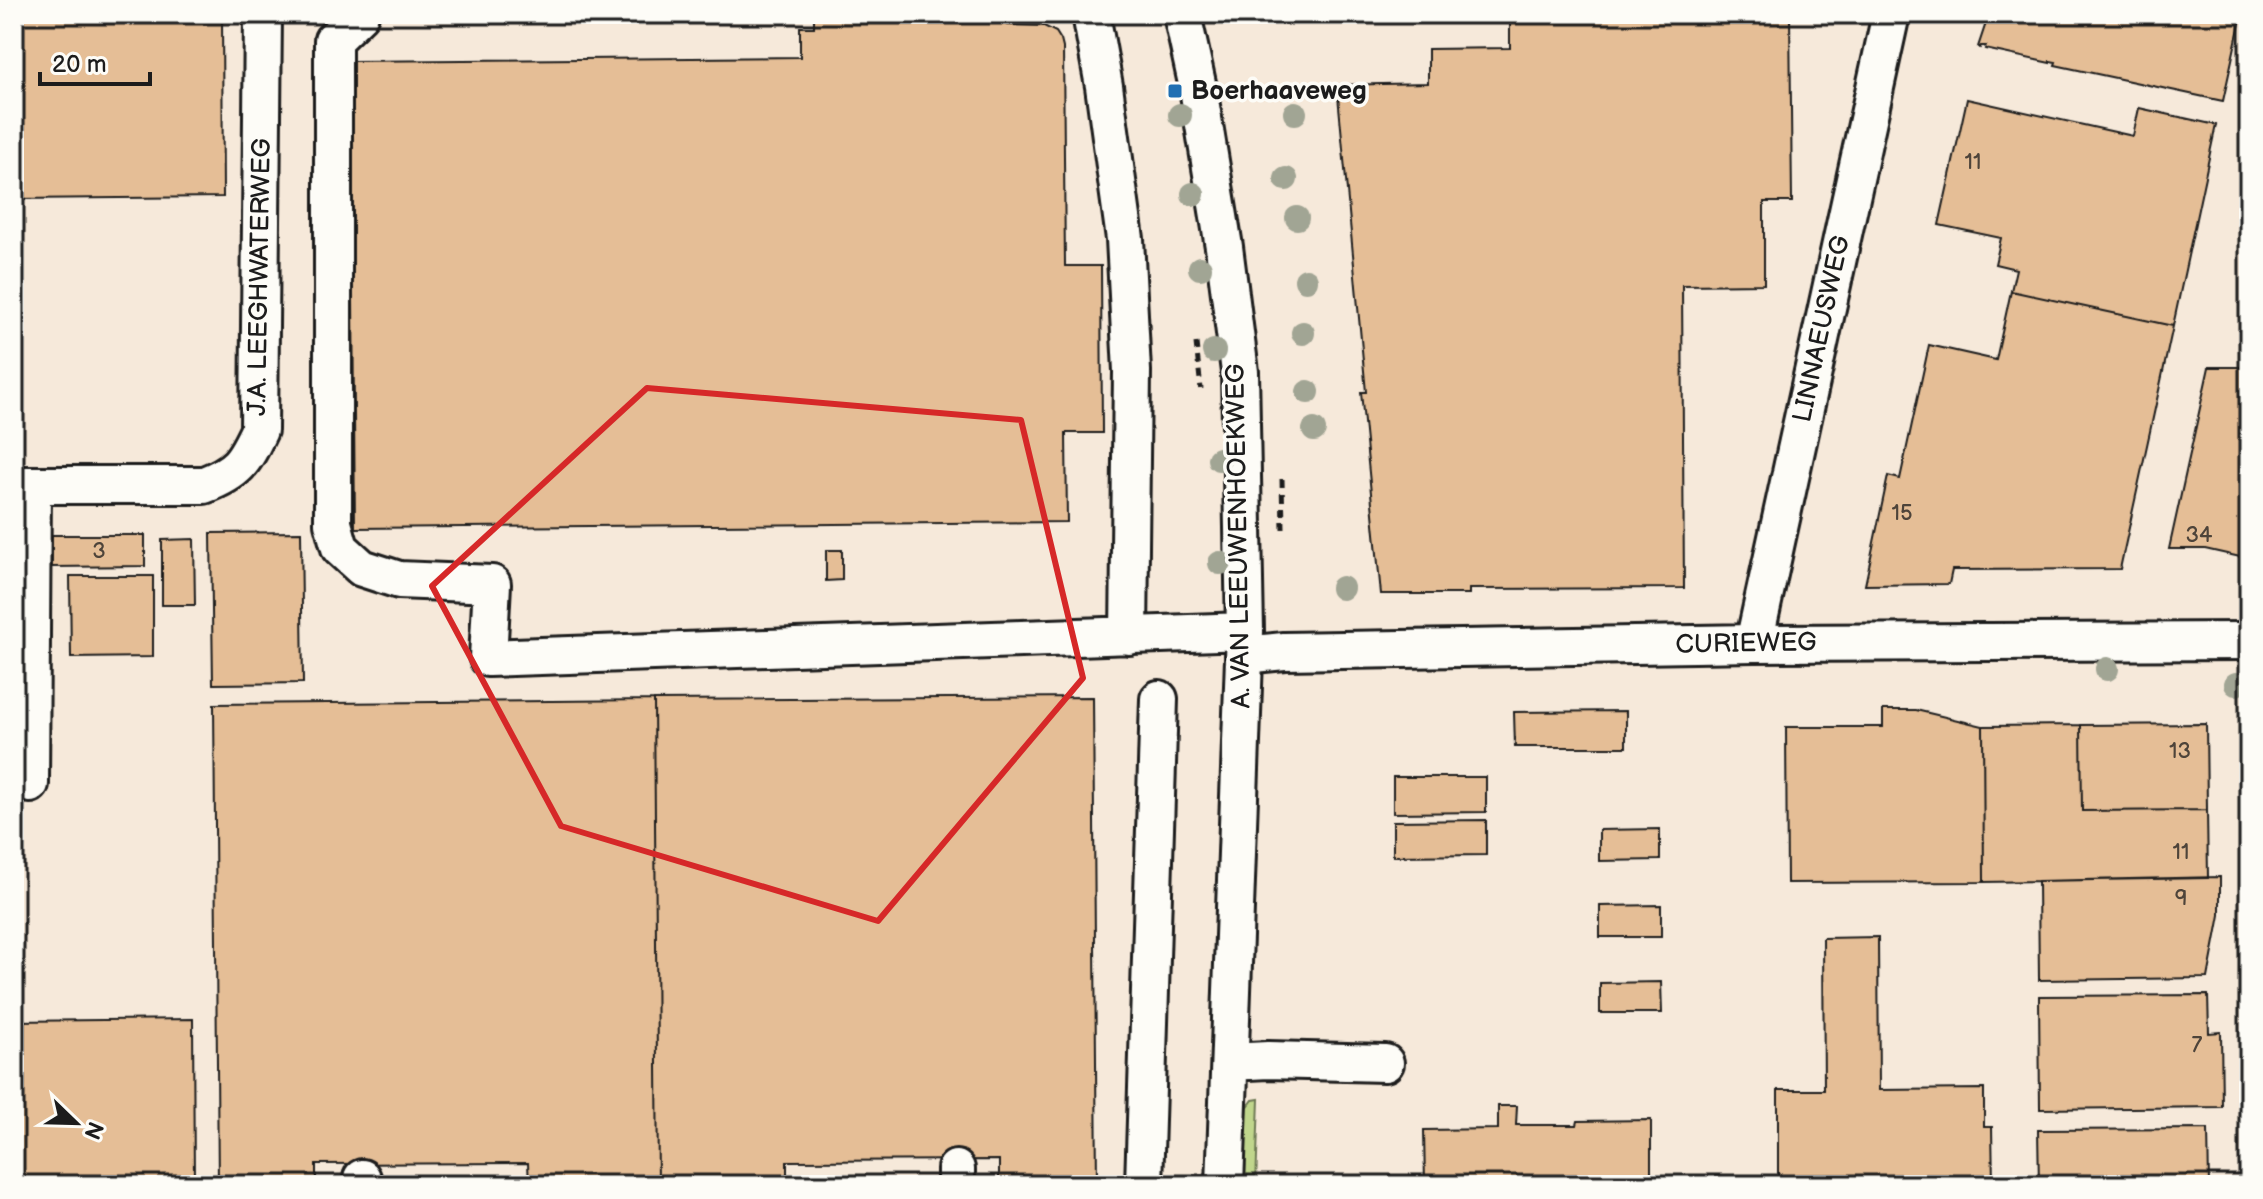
<svg xmlns="http://www.w3.org/2000/svg" width="2263" height="1199" font-family="'Balsamiq Sans',sans-serif">
<rect width="100%" height="100%" fill="#fdfcf7"/>
<filter id="ink" filterUnits="userSpaceOnUse"><feTurbulence type="fractalNoise" baseFrequency=".0125" numOctaves="2"/><feDisplacementMap in="SourceGraphic" scale="16" xChannelSelector="R" yChannelSelector="G"/><feConvolveMatrix kernelMatrix="1 2 1 2 8 2 1 2 1" color-interpolation-filters="sRGB"/></filter>
<g filter="url(#ink)">
<path fill="#f6e9da" d="M14,14H2249V1185H14Z"/>
<path fill="#c0d68c" stroke="#6e7954" stroke-width="2" d="M1259,1099L1256,1185H1244L1246,1109L1253,1100Z"/>
<path fill="#e5be96" stroke="#1c1c1c" stroke-width="2" d="M14,14H222L223,197L14,199Z
M814,14H1007V25L1044,26L1056,32L1061,40L1063,48L1065,266H1101L1102,433H1066L1067,522L355,528L351,61L800,57V27H814Z
M1593,14H1790L1792,202H1764V284L1682,285L1684,588L1469,589V594H1381L1361,392H1366L1337,85L1428,83V49L1510,48V18L1593,17Z
M1989,14H2242L2223,101L2055,65L2056,62L2050,61V63L1985,49L1986,46H1981L1980,48L1978,47Z
M1967,99L2133,136L2139,108L2216,125L2173,326L2011,291L2016,269L1995,264L2001,238L1939,225Z
M2011,291L2173,326L2120,569L1952,570L1949,584L1865,585L1888,476L1900,479L1929,345L1996,360Z
M2209,367H2249V559L2205,549H2169Z
M301,532L303,683L213,684L211,533Z
M52,535H145V566L52,567Z
M194,539L195,605H162V540Z
M826,550H842V580L826,581Z
M70,576H153V657L71,658Z
M1093,697L1097,1185H999V1160L787,1161V1185H658L654,700Z
M654,700L658,1185H529L528,1163L316,1164V1185H218L214,704Z
M1883,710H1916L1983,726L1984,882L1787,883L1786,727H1883Z
M1626,711V747H1515L1514,712Z
M2206,724L2207,810L2082,811L2081,725Z
M2081,725L2082,811L2207,810L2208,878L1984,882L1983,726Z
M1393,777H1486V812L1393,813Z
M1486,820V855L1393,856V821Z
M1660,829V860L1599,861V830Z
M2220,877V915L2208,978L2039,980L2038,881Z
M1661,905V937H1600V906Z
M1878,937L1879,1090L1984,1089V1127H1992L1993,1185H1778V1090H1824L1823,938Z
M1661,982L1662,1013H1600V983Z
M2208,995L2209,1033L2221,1032L2222,1107L2040,1109L2039,996Z
M193,1019L194,1185H14V1021Z
M1498,1106H1517L1516,1125H1577L1578,1121L1651,1120V1185H1425L1424,1130L1498,1129Z
M2208,1129L2209,1185H2039L2038,1130Z"/>
<g fill="none" stroke-linecap="round" stroke-linejoin="round">
<defs>
<path id="minor" d="M360,14L333,40V523L340,548L362,568L399,580L492,584L488,658L1245,631
M1091,14L1104,86L1125,239L1132,371L1129,636
M1182,14L1198,88L1224,247L1240,372L1245,631L1225,1185
M14,485H204C238,472 244,462 259,430L263,14
M1754,643L1891,14
M1244,655L1284,651L1754,643L2249,641
M30,784L32,485
M1230,1062L1268,1060L1385,1063
M956,1169V1185
M361,1185L362,1178
M1144,1185L1159,699"/>
</defs>
<use href="#minor" stroke="#1c1c1c" stroke-width="42"/>
<path stroke="#1c1c1c" stroke-width="5" stroke-dasharray="8 6" stroke-linecap="butt" d="M1196,343L1201,389
M1282,479L1283,529"/>
<use href="#minor" stroke="#fdfcf7" stroke-width="36"/>
</g>
<g fill="#a1a594">
<circle cx="1295" cy="113" r="12"/>
<circle cx="1180" cy="115" r="12"/>
<circle cx="1286" cy="179" r="12"/>
<circle cx="1193" cy="194" r="12"/>
<circle cx="1297" cy="218" r="12"/>
<circle cx="1200" cy="268" r="12"/>
<circle cx="1306" cy="280" r="12"/>
<circle cx="1303" cy="333" r="12"/>
<circle cx="1214" cy="351" r="12"/>
<circle cx="1308" cy="392" r="12"/>
<circle cx="1314" cy="430" r="12"/>
<circle cx="1219" cy="459" r="12"/>
<circle cx="1220" cy="563" r="12"/>
<circle cx="1342" cy="588" r="12"/>
<circle cx="2107" cy="669" r="12"/>
<circle cx="2236" cy="684" r="12"/>
</g>
</g>
<path fill="none" stroke="#d62828" stroke-width="6" stroke-linejoin="round" d="M647,388L1021,420L1083,678L878,921L561,826L432,586Z"/>
<rect fill="#1f6fb2" stroke="#fdfcf7" stroke-width="3" x="1167" y="83" width="16" height="16" rx="4"/>
<g text-anchor="middle" dominant-baseline="central" stroke-width="7" stroke-linejoin="round" paint-order="stroke">
<g font-size="22" fill="#4e443a">
<text x="1973" y="162">11</text>
<text x="1902" y="513">15</text>
<text x="2199" y="535">34</text>
<text x="99" y="551">3</text>
<text x="2180" y="751">13</text>
<text x="2181" y="852">11</text>
<text x="2181" y="898">9</text>
<text x="2197" y="1045">7</text>
</g>
<g font-size="26" font-weight="bold" fill="#1c1c1c" stroke="#fdfcf7" text-anchor="start">
<text x="1191" y="91">Boerhaaveweg</text>
</g>
<g font-size="26" fill="#1c1c1c" stroke="#fdfcf7">
<text transform="translate(260 277) rotate(-89)">J.A. LEEGHWATERWEG</text>
<text transform="translate(1822 329) rotate(-78)">LINNAEUSWEG</text>
<text transform="translate(1239 536) rotate(-91)">A. VAN LEEUWENHOEKWEG</text>
<text transform="translate(1746 644) rotate(-1)">CURIEWEG</text>
</g>
</g>
<rect width="2263" height="1199" fill="none" stroke="#fdfcf7" stroke-width="48"/>
<rect x="24" y="24" width="2215" height="1151" fill="none" stroke="#1c1c1c" stroke-width="3" filter="url(#ink)"/>
<g transform="translate(76 1123) rotate(113)" stroke="#fdfcf7" stroke-width="6" paint-order="stroke">
<path d="M0-6L14 30L0 20L-14 30Z" fill="#1c1c1c"/>
<text y="-12" font-size="22" font-weight="bold" text-anchor="middle" fill="#1c1c1c">N</text>
</g>
<path d="M40 72v12h110v-12" fill="none" stroke="#1c1c1c" stroke-width="4"/>
<text x="52" y="72" font-size="24" fill="#1c1c1c" stroke="#fdfcf7" stroke-width="6" paint-order="stroke">20 m</text>
</svg>
